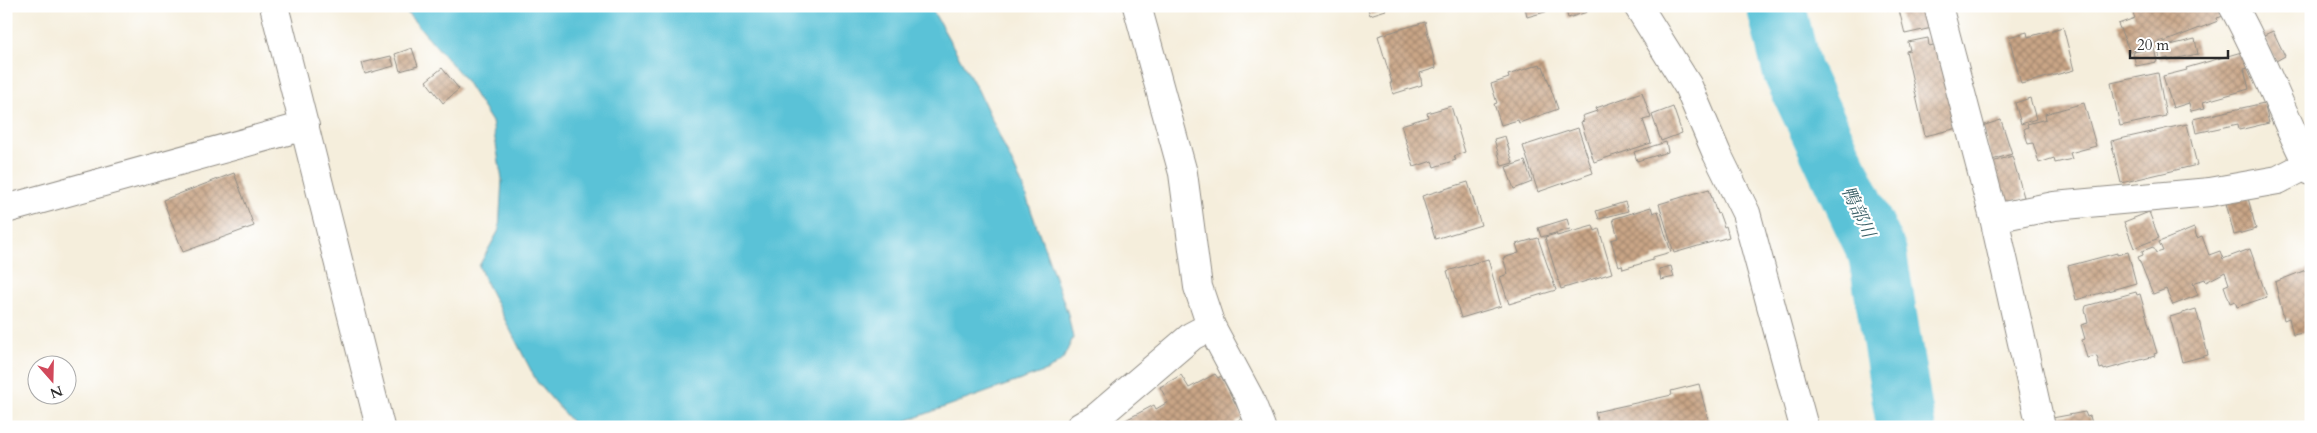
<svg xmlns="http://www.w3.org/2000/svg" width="2317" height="433" font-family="Cardo,'Noto Serif JP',serif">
<defs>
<pattern id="building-cross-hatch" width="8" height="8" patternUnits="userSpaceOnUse" patternTransform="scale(1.25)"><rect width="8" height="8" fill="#c9a586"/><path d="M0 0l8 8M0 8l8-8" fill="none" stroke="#a3876e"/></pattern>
</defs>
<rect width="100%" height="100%" fill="#fff"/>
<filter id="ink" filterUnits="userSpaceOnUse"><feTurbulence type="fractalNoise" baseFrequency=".02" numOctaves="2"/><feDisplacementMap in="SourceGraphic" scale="10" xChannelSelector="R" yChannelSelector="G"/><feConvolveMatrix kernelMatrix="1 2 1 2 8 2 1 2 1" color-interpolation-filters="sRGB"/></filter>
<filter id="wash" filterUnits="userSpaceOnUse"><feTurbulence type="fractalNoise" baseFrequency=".0096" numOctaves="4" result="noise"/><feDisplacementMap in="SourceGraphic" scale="20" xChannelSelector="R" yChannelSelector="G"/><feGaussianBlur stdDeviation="1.12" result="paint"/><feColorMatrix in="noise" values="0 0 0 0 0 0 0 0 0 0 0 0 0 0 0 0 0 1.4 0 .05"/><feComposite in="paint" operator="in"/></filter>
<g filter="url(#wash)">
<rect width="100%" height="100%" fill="#f5eedc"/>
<path fill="#5ac2d7" stroke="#427681" d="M401,6H930L978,90L1021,182L1068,314L1073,338L1063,359L1049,370L889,427H576L537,382L485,281L479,266L499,230L502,179L492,122L464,78Z"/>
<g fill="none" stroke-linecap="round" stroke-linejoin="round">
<path stroke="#5ac2d7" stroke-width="59" d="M1776,6L1792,71L1877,252L1906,427"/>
</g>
<g id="blocks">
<path fill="url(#building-cross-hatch)" d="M1367,6H1385L1386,10L1370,15Z
M1525,6H1563V7L1527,17Z
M1565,6H1586L1587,12L1568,18Z
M1898,6H1926L1932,28L1905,34Z
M2130,6H2223L2227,15L2217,18L2218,21L2164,42V40L2130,52L2118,24L2135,18Z
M1425,22L1436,68L1420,73L1422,85L1393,94L1390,83H1392L1378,36Z
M2063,27L2074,70L2021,84L2009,37L2027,32L2028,37Z
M2273,31L2285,56L2276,61L2264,35Z
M1928,38L1929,46L1938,44L1958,128L1925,136L1906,51L1910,50L1908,42Z
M2195,39L2198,54L2168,60V58L2160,60L2158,48Z
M412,48L418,66L400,71L395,54Z
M2154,48L2157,62L2136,66L2133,52Z
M2245,51L2249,68L2244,69L2249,89L2203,102L2205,108L2191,111L2189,103L2173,108L2163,76L2187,70L2186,68Z
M391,56L394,66L365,74L362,63Z
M1540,64L1541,67L1543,66L1558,109L1519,123L1518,120L1501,125L1494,104L1497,103L1491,84L1509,78L1508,75Z
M442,68L459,89L443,103L426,81Z
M2158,73L2166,116L2120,126L2111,83Z
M1642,92L1651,118L1643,120L1651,143L1594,162L1581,122L1584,121L1582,116L1597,111L1596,108Z
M2030,98L2036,119L2021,124L2015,103Z
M2084,103L2096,146L2070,153L2072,159L2055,163L2054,158L2039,163L2033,143L2028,144L2024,129L2028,127L2027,124L2046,119L2045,114Z
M2264,103L2269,123L2239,130L2238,124L2196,133L2193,119Z
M1451,106L1465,152L1454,156L1456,160L1434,167L1432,161L1414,167L1401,125L1428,117L1427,113Z
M1673,107L1682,133L1661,141L1652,115Z
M2001,120L2012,154L1992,160L1982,126Z
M2187,124L2197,165L2121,183L2111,141Z
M1578,128L1593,173L1538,192L1523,146Z
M1505,136L1513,163L1502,166L1494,139Z
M1666,142L1668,152L1637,161L1634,152Z
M2012,156L2024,197L2004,203L1992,162Z
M1525,161L1532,182L1514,189L1506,167Z
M234,173L254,226L183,252L163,200Z
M1468,182L1481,225L1435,239L1422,196Z
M1709,189L1717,214L1719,213L1724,227L1726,226L1729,237L1674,253L1659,204Z
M2248,198L2256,229L2234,235L2226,203Z
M1625,202L1628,211L1599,219L1596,211Z
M1651,207L1653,213L1658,211L1671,252L1653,257V260L1623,269L1622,265L1619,266L1611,240L1618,238L1613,219Z
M2149,212L2159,238L2134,248L2124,222Z
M1567,219L1570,229L1541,237L1538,228Z
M1593,226L1595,231L1599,229L1612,273L1561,289L1545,237L1556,234L1557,236Z
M2194,228L2197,238L2202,236L2209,255L2220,251L2223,259L2250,249L2267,297L2237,307L2235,301L2230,303L2224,286L2229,284L2225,272L2206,282L2205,279L2193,283L2198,295L2173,305L2166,289L2153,294L2138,257L2143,255L2142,251L2153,247L2156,253L2163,251L2159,242Z
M1538,238L1556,290L1509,304L1500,277L1508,274L1503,258L1519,253L1516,244Z
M2128,252L2136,283L2076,300L2068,266L2117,253V255Z
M1488,259L1501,306L1461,318L1447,271Z
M1671,266L1674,277L1661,280L1659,269Z
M2311,268V331L2293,335L2289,318L2284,320L2275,282Z
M2136,292L2137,295L2140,294L2157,353L2154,354L2155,356L2104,370L2103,368L2100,369L2097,356L2087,358L2082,340L2085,339L2081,325L2088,323L2085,310L2086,306Z
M2196,309L2208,355L2182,362L2170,317Z
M1215,374L1218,378L1221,376L1243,418L1235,422L1237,425L1120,427L1118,424L1154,405L1156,409L1168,402L1160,387L1181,375L1189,388Z
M1699,384L1710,427H1599L1595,412L1672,395L1671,391Z
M2085,412L2087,417L2090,416L2093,427H2049L2047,419Z"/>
</g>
</g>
<g filter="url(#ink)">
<use href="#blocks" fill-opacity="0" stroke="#908c84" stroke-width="1"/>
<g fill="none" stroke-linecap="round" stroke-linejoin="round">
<defs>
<path id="street" d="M274,6L380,427
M1137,6L1183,173L1198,287L1211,326L1249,397L1261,427
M1638,6L1688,86L1717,154L1746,213L1804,427
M1938,6L1994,218L2041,427
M2233,6C2263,59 2283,117 2311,171
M6,209L305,126
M1994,218L2054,206L2210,192L2278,180L2311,163
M1080,427L1097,417L1192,336L1211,326"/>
</defs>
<use href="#street" stroke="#908c84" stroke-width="30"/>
<use href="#street" stroke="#fff" stroke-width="28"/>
</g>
</g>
<g text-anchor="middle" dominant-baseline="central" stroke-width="4.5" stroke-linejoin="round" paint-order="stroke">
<g font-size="18" font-style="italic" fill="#3b6067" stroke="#fff">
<text transform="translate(1858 212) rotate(65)">鴨部川</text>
</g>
</g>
<rect width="2317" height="433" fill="none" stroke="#fff" stroke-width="25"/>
<g transform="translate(52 380) rotate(160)"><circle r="24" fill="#ffffff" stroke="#aaaaaa"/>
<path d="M0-4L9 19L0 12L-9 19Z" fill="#d1495b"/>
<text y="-8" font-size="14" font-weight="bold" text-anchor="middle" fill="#2b2b2b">N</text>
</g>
<path d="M2130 50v8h98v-8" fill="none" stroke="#2b2b2b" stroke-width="2.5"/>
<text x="2137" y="50" font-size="15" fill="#2b2b2b" stroke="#ffffff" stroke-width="4" paint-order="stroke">20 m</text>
</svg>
